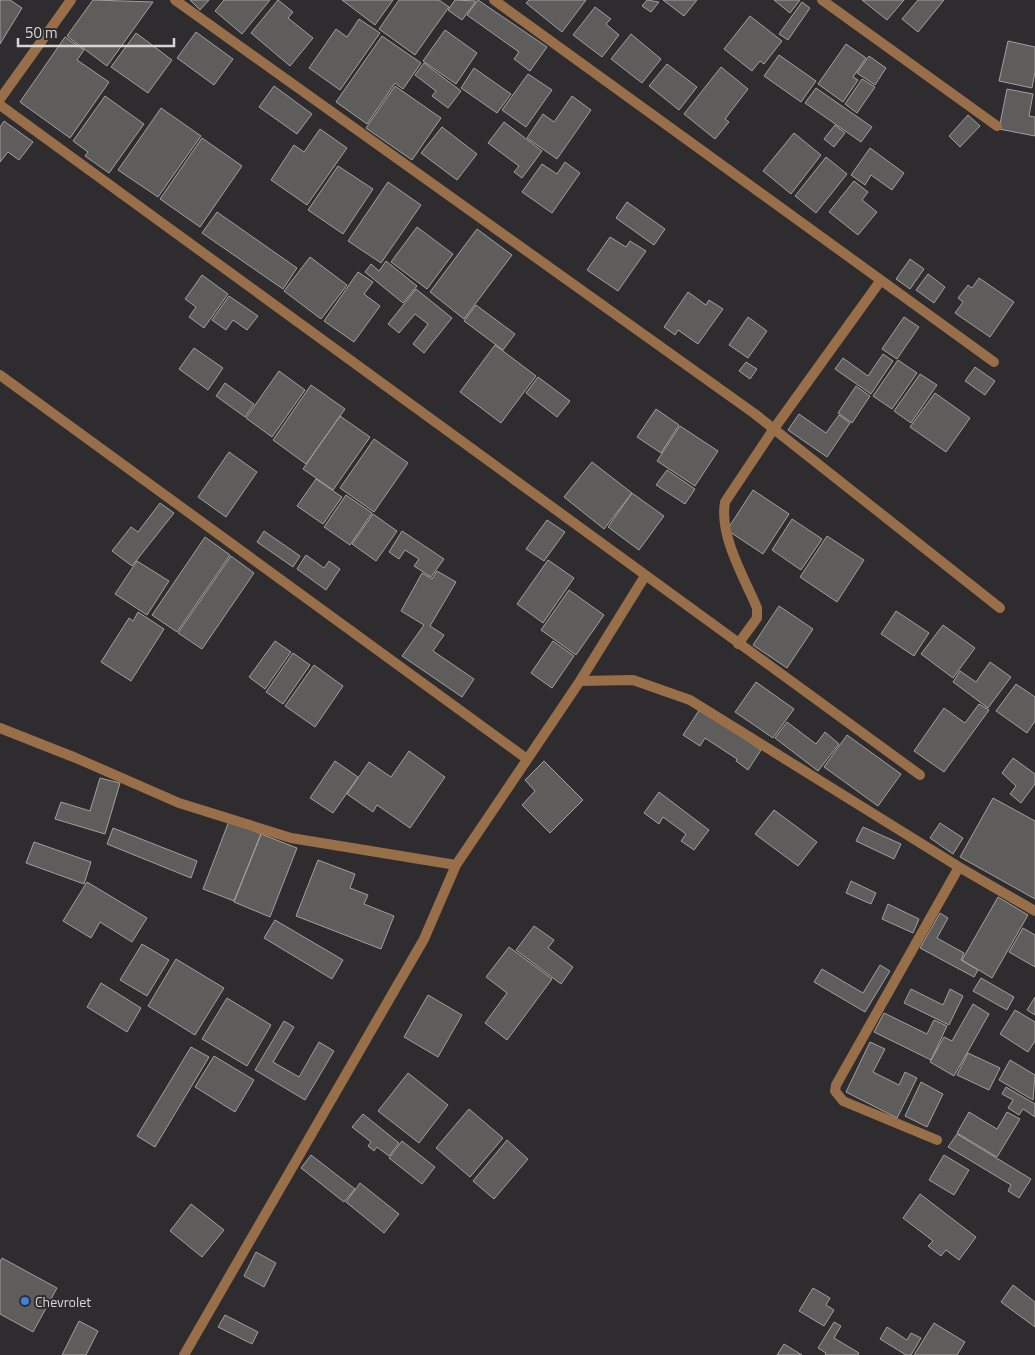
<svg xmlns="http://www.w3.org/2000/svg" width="1035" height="1355" font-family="'Titillium Web',sans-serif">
<rect width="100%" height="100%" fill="#2e2c2e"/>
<path fill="#5f5d5b" stroke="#a29f9d" d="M0,0H10L22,8L0,44Z
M93,0L153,2L107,66L67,36Z
M190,0H209L200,10Z
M224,0H270L242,34L215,11Z
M278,0L293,12L288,18L313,38L290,66L251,33Z
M342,0H393L375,25Z
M399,0H439L449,7L415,55L379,29Z
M455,0L476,1L462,20L448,10Z
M478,0L547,47L530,71L514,59L519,52L467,15Z
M529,0H586L562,32L526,3Z
M647,0L659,2L651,12L642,6Z
M663,0H697L684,16Z
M774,0H800L790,13Z
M862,0H904L887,20Z
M918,0H944L918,32L902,19Z
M802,2L810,8L788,40L779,34Z
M595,7L611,19L606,24L619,35L602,57L573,35Z
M750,16L782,41L764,64L760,61L752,71L724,49Z
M359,19L380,33L340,90L309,68L336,29L347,37Z
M445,30L477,53L456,84L423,61Z
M196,32L233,59L214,85L177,58Z
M136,33L172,60L148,93L111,67Z
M631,34L661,59L642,83L611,59Z
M382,36L421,63L403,89L395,83L367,124L336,102Z
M65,37L84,50L77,60L109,82L70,138L20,102Z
M1008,41L1035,47V72L1032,88L999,81Z
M846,44L866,58L853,77L858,80L843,102L818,84Z
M779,55L816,81L801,102L764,76Z
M869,56L886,68L875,85L857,73Z
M424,63L461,91L448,108L432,96L436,91L415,75Z
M667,64L697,87L679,110L649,86Z
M721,67L748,89L725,119L729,122L715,139L684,114Z
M474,68L511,94L497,113L461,88Z
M528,74L552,90L526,127L502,110Z
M862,79L875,87L857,113L845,104Z
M274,86L312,114L297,134L259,107Z
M395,86L441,118L412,160L366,128Z
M816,88L872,127L861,142L805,103Z
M1007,89L1033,94L1029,116L1035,117V136L999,129Z
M105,96L144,124L109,173L85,156L88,152L73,141Z
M572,96L591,110L557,159L527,138L543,114L554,122Z
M161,108L201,136L158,197L118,170Z
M968,115L980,126L960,147L949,136Z
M4,121L33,142L19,160L8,152L0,162V127Z
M504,122L542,151L522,178L514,172L519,166L488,143Z
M835,125L845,133L834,147L824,139Z
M442,127L477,154L457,180L421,153Z
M320,129L347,148L307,205L271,180L294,145L304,152Z
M794,133L821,155L791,194L763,171Z
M202,138L242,166L200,227L160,199Z
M870,148L904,173L892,190L871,175L865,185L851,175Z
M826,157L847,174L816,213L795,196Z
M565,162L580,173L552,213L522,192L542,164L557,174Z
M338,166L373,189L343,234L308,210Z
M854,181L868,192L862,200L877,212L858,235L829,212Z
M388,182L421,205L381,263L348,241Z
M627,202L665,229L654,245L616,218Z
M217,212L297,268L283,289L202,233Z
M417,227L453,254L427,289L391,262Z
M477,229L512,255L464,319L430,292Z
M610,237L626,247L630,241L646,251L618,291L587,270Z
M310,257L347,285L321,319L284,291Z
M910,259L924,269L910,289L896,279Z
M386,261L417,286L403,303L365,272L371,264L379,271Z
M358,272L373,282L364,294L380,306L354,342L324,321Z
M928,274L945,287L934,303L916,290Z
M202,275L228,294L204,328L189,317L196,307L185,299Z
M979,278L1014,302L990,337L955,313L963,302L958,298L968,285L972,288Z
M416,289L452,318L424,353L413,344L428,324L415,314L399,333L388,324Z
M688,292L706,305L709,300L723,309L698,344L678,330L675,335L664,327Z
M229,296L258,316L247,330L233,320L226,330L212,320Z
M476,305L515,334L503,350L464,321Z
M748,317L767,331L748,358L729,345Z
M904,317L919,327L897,359L882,349Z
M495,345L536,376L501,423L460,392Z
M194,348L223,368L208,390L179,369Z
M883,354L893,361L871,394L835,369L843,358L868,376Z
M898,360L917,373L892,409L873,396Z
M746,362L757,369L750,379L739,371Z
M975,367L995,381L985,395L965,381Z
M279,371L305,390L272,437L246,418Z
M920,374L937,385L911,423L894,411Z
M538,377L570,401L557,417L526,393Z
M225,383L254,404L245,417L216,396Z
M311,385L345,409L306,464L273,440Z
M856,386L870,396L852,423L838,413Z
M935,393L970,418L946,452L910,427Z
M656,409L679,425L661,453L637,437Z
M799,414L826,433L839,415L850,423L827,457L788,430Z
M340,416L370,437L333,490L303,469Z
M680,426L718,451L695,486L657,461Z
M374,439L408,463L374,512L340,488Z
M229,452L257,472L226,517L198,497Z
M592,462L632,493L604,529L564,497Z
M667,470L695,489L685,504L656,485Z
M316,479L342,497L323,524L297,506Z
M753,490L789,514L763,554L727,530Z
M632,493L664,516L639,550L608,527Z
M346,495L372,513L350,545L324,527Z
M160,503L174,513L132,566L112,551L131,527L138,532Z
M373,514L397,531L376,561L352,544Z
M792,519L822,539L801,570L772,550Z
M547,520L565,532L544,561L526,549Z
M264,531L300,556L293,567L257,542Z
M402,531L444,559L431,577L414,566L419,559L405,550L399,559L389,552Z
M827,536L864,560L837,602L800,577Z
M205,537L230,555L177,632L152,615Z
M306,555L324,568L329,561L340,569L326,590L297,569Z
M231,556L254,573L202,649L178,633Z
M548,560L574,578L543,623L517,604Z
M137,561L169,581L147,615L115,594Z
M437,571L456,582L430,626L444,635L433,651L474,679L462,697L402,656L424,625L401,611L422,573L432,579Z
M569,590L604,615L576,655L541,630Z
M779,606L813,629L787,668L753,645Z
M896,611L929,633L914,656L881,634Z
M138,612L164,629L131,681L101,662L129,618L133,621Z
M943,625L975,648L953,678L921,654Z
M275,641L291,652L265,689L249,677Z
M553,641L574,656L552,688L531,673Z
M293,653L310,665L283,704L266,692Z
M990,662L1011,677L988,708L953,682L960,671L976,682Z
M314,665L343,686L315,727L285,706Z
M756,682L794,709L773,738L735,712Z
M1016,684L1035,697V721L1027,733L996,711Z
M979,704L989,710L944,772L914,751L944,708L965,723Z
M700,709L761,750L748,770L736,761L737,759L705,738L700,746L683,735Z
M787,722L816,744L825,732L839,744L818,771L775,738Z
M847,735L901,774L878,806L824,767Z
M409,751L445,777L410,828L377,805L373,812L347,794L369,762L391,777Z
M1013,758L1035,774V784L1021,803L1010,794L1016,786L1002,773Z
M335,761L358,777L333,813L310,798Z
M544,761L583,800L550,833L522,805L535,791L525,780Z
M100,778L120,783L105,834L55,819L61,802L90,811Z
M659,792L709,830L694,850L681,841L686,834L663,817L659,824L644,813Z
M993,798L1035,821V899L960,857Z
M774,810L817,842L798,866L755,834Z
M229,821L261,834L234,901L203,889Z
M940,823L963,838L953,854L930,838Z
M863,827L901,844L894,859L856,841Z
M113,828L197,861L191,878L107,844Z
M261,834L297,848L270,917L234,902Z
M34,842L91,862L84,884L26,863Z
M318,860L355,874L350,888L368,895L364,904L394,916L381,949L296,916Z
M851,881L876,893L871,904L846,893Z
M87,882L147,918L132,942L100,922L91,938L63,921Z
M998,897L1028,915L992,978L962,960Z
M888,904L919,919L913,933L882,919Z
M940,913L948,918L937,938L964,953L961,960L978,970L974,977L920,948Z
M275,920L343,960L332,979L264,938Z
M534,926L554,940L548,948L573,967L561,984L516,950Z
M1023,928L1035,935V967L1009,952Z
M142,944L169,960L147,996L120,980Z
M509,947L552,979L507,1040L485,1023L507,993L486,977Z
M176,959L224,988L195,1035L148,1006Z
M880,965L890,971L865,1012L814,982L822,969L863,993Z
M981,978L1014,997L1007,1010L973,991Z
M101,983L141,1008L127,1032L87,1007Z
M911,989L943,1005L950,989L963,996L949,1025L904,1003Z
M428,995L462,1015L438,1057L404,1037Z
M1035,997V1015L1027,1010Z
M227,998L271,1025L247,1066L202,1039Z
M973,1004L989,1014L954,1076L930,1062L944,1037L952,1041Z
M1015,1010L1035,1022V1041L1028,1052L1000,1034Z
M884,1013L927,1034L934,1020L947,1026L931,1060L874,1032Z
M284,1021L294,1027L273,1062L299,1077L319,1042L334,1051L305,1100L255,1070Z
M870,1042L885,1049L873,1072L899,1085L905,1072L917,1078L897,1118L846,1092Z
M191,1047L209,1057L155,1147L137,1136Z
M968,1053L1000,1068L989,1090L957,1075Z
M214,1056L254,1080L235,1112L195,1087Z
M1010,1060L1035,1075L1033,1100L999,1080Z
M408,1073L448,1105L419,1143L378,1111Z
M921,1082L943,1094L927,1127L905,1116Z
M1006,1087L1035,1104V1117L1023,1109L1019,1115L1008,1108L1013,1100L1002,1094Z
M469,1109L503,1138L470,1177L436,1148Z
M969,1112L997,1129L1007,1112L1020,1119L997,1157L957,1133Z
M363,1114L399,1143L389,1156L377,1147L374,1151L368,1146L371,1142L352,1127Z
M957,1134L1031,1179L1019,1198L1008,1191L1011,1185L948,1147Z
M507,1140L528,1159L494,1199L473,1181Z
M402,1141L435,1167L422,1184L389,1158Z
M311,1155L355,1189L344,1202L301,1168Z
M944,1155L969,1170L954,1195L929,1180Z
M360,1183L399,1214L384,1233L346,1202Z
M920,1194L976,1237L959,1260L946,1250L941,1256L928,1246L933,1241L903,1218Z
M191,1204L224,1230L202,1257L170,1231Z
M256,1252L276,1263L264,1287L244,1276Z
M2,1258L57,1288L33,1332L0,1314V1262Z
M1013,1285L1035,1302V1327L1001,1302Z
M813,1288L830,1298L826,1305L834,1310L824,1326L799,1311Z
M225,1315L258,1332L252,1344L218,1327Z
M79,1321L98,1331L86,1355H62Z
M834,1322L841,1326L834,1338L859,1353L858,1355H825L826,1353L818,1348Z
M934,1323L965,1342L957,1355H914Z
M887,1327L907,1340L911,1333L921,1338L911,1355H906L880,1339Z
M784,1344L802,1355H777Z"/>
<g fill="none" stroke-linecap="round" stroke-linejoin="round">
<path stroke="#986f48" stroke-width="10" d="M175,0L755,414L1000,608
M494,0L994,362
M822,0L997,126
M0,99L71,0
M0,105L920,775
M0,375L527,759
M738,644L757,618V608C744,577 719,536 725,502L773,430L881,280
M580,681L633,680L690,700L959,867L1035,911
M0,728L76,758L179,803L291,838L456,865
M937,1140L843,1101L835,1091L836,1085L959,867
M184,1355L424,939L456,865L580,681L645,576"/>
</g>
<circle fill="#3f7fe0" stroke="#2e2c2e" stroke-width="2" cx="25" cy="1301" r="5"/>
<g text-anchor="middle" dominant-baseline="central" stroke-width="4" stroke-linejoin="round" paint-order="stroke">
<g font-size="14" fill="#d7d6d7" stroke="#2e2c2e" text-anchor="start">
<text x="35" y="1301">Chevrolet</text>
</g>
</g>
<path d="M18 38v8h156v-8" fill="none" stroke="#d7d6d7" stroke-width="2.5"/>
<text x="25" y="38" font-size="15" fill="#d7d6d7" stroke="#2e2c2e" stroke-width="4" paint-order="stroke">50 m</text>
</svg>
